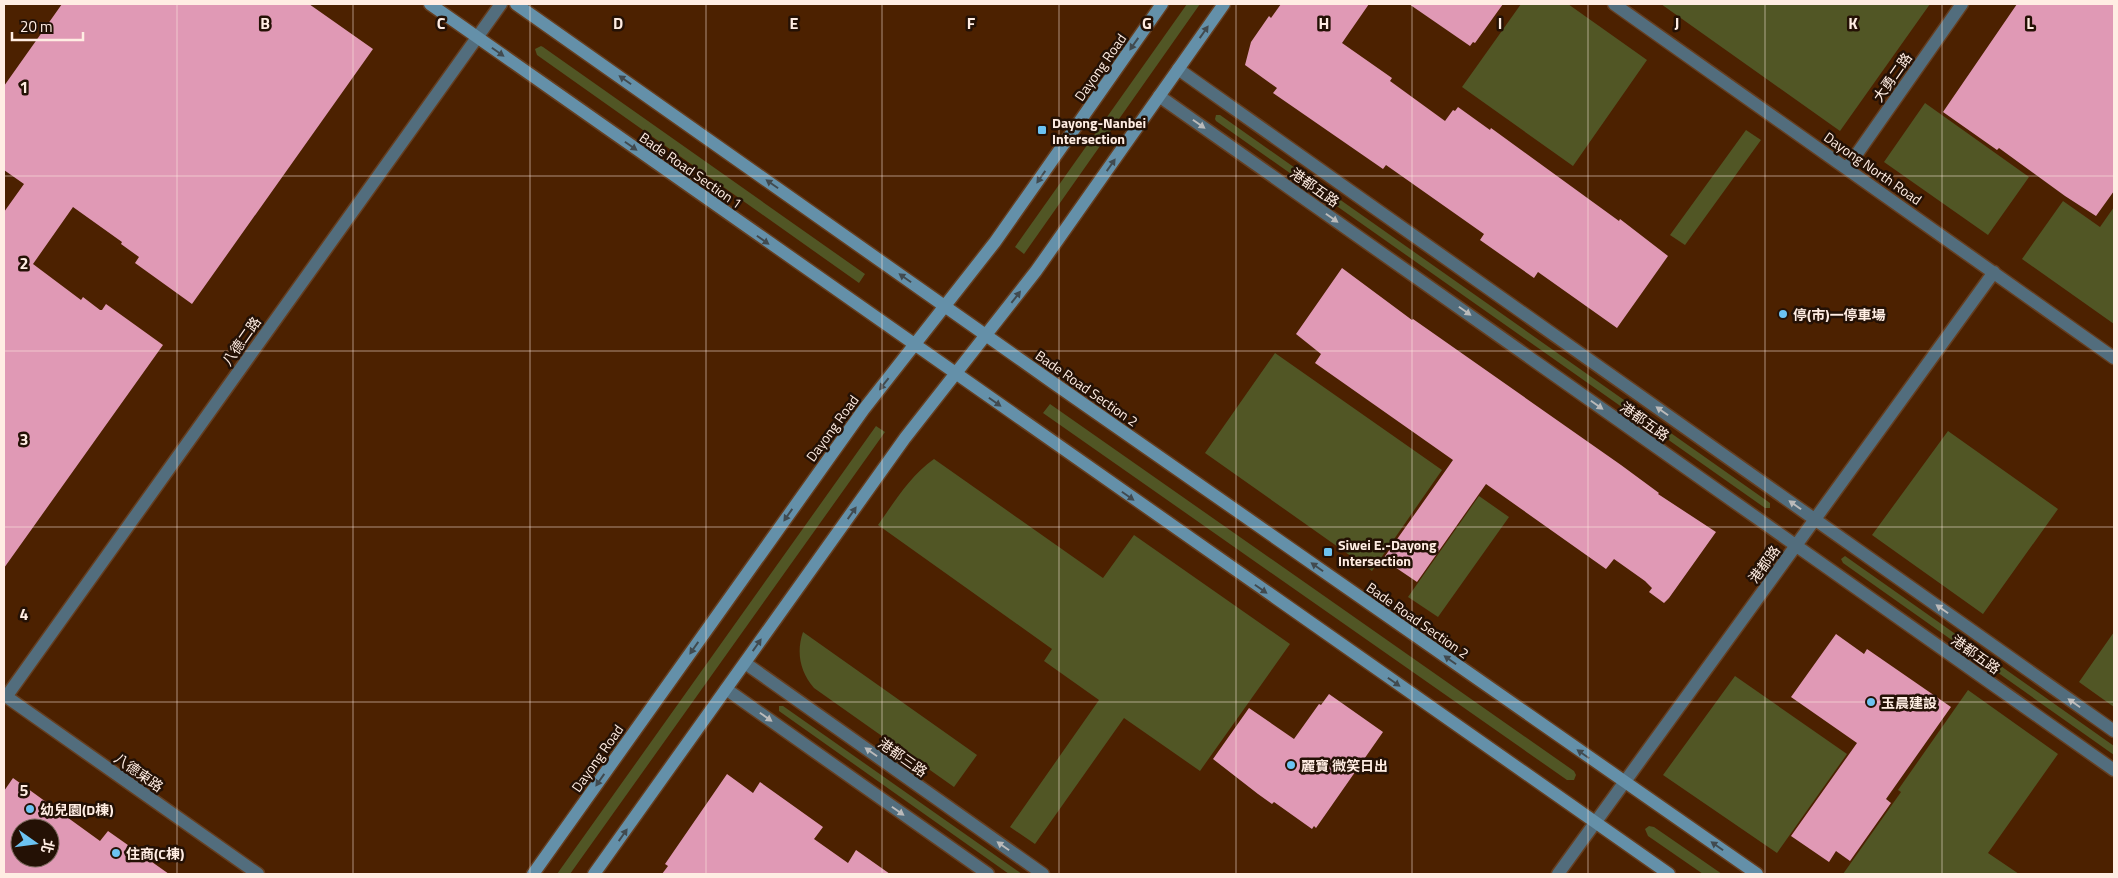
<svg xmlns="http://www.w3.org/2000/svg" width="2118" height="878" font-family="'Titillium Web','Noto Sans TC',sans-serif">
<rect width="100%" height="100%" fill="#4c2100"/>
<path fill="#515625" d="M1187,4H1200L1024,254L1015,247Z
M1521,4H1568L1647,60L1573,166L1462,87Z
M1661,4H1930L1840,131Z
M541,46L543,47L865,274L859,283L537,55L535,49Z
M1925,103L2029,177L1988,235L1884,162Z
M1216,115H1220L1770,503V508H1765L1216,121L1215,119Z
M1746,130L1761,140L1685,245L1670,235Z
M2063,201L2100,227L2114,207V324L2022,259Z
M1275,353L1442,470L1372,571L1205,453Z
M1050,404L1574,771L1576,775L1574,780H1567L1043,413Z
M876,426L885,432L570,874H557Z
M1948,431L2058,509L1983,614L1872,535Z
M934,459L1103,578L1134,535L1290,644L1200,771L1124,718L1035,844L1010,827L1099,700L1044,661L1052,649L878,525C895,501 910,476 934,459Z
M1479,496L1509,517L1438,617L1408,597Z
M1845,556L2114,746V755L1843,563L1841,559Z
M803,632L977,755L954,787L814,688C800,672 796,652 803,632Z
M2114,632V707L2079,682Z
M1735,676L1847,754L1777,853L1663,775Z
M1968,690L2058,754L1988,853L2019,874H1843L1901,792L1898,790Z
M779,706H783L1022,874H1009L779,711Z
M1649,826L1654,827L1722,874H1703L1648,836L1645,829Z"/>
<path fill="#e099b5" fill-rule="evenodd" d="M62,4H309L373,49L192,304L135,263L139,257L121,244L122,242L73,207L33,264L81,300L83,297L100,310H102L106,304L163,345L4,568V212L24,184L4,170V86Z
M1281,4H1369L1342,43L1392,78L1390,81L1445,121L1453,110L1455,111L1458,107L1490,130L1491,128L1619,221L1620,219L1668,256L1617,328L1538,272L1534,278L1480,240L1484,234L1386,165L1383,169L1273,93L1277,88L1245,65L1251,42L1269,16L1271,18Z
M1409,4H1503L1475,43L1473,42L1470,46Z
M2017,4H2114V191L2096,216L2065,196L1999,148L1997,150L1943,112Z
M1342,268L1412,320L1413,319L1621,465L1659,493L1658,494L1716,532L1669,598L1664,603L1649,592L1652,588L1645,581L1614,559L1606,569L1486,484L1417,582L1383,559L1453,460L1315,363L1321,354L1296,334Z
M1836,634L1864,654L1867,649L1951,707L1886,799L1891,803L1850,861L1836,851L1829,862L1791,836L1857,743L1791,697Z
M1329,694L1383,732L1316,828L1314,826L1312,829L1274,802L1272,804L1258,794L1213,759L1249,708L1294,739L1319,704L1321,705Z
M727,774L753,793L760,782L823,827L814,839L848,863L856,850L890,874H662L668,866L665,864Z
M13,778L100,841L108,831L169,874H4V791ZM20,828H50V858H20Z"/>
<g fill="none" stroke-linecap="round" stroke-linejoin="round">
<defs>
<path id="street" d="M1614,4L2114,358
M1178,69L2114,731
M1159,96L2114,770
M1847,168L1962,4
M745,663L1043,874
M726,689L988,874
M4,695L258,874
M6,697L501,4
M1558,874L1994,272"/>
<path id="secondary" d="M430,4L1669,874
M516,4L1055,384L1757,874
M533,874L864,409L995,242L1162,4
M594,874L905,438L1036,271L1224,4"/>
</defs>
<use href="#street" stroke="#653e20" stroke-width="15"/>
<use href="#secondary" stroke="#653e20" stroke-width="15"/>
<use href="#street" stroke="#526d7d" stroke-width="12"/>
<use href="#secondary" stroke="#6490a9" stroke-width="12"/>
</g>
<defs><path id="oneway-solid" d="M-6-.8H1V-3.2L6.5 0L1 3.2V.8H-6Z" transform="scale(1.25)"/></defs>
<g fill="#414a4f">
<use href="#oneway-solid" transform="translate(1204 32) rotate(-55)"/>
<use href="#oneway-solid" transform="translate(1134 44) rotate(125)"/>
<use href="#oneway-solid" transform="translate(498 52) rotate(35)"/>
<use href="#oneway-solid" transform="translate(625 80) rotate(-145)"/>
<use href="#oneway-solid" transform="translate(631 146) rotate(35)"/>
<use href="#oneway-solid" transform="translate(1111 165) rotate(-55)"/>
<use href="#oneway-solid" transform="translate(1041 177) rotate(125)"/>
<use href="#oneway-solid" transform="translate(772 184) rotate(-145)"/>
<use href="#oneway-solid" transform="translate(763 240) rotate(35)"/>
<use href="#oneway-solid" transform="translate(905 278) rotate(-145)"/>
<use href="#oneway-solid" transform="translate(1016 297) rotate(-52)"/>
<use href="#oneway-solid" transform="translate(884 384) rotate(128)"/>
<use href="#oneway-solid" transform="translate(995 402) rotate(35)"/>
<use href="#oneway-solid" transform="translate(1128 496) rotate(35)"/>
<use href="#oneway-solid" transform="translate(852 513) rotate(-55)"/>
<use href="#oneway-solid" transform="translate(788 515) rotate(125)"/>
<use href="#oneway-solid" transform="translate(1317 567) rotate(-145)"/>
<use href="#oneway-solid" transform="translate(1261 589) rotate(35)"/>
<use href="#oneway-solid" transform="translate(757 645) rotate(-55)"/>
<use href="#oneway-solid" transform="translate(694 648) rotate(125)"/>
<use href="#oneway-solid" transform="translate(1450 660) rotate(-145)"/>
<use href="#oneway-solid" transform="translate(1394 682) rotate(35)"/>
<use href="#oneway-solid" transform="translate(1583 754) rotate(-145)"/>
<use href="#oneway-solid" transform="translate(600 780) rotate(125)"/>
<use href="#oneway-solid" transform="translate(623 835) rotate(-55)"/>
<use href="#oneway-solid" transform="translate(1717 846) rotate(-145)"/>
</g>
<g fill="#bababa">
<use href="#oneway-solid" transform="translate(1199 124) rotate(35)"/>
<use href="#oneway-solid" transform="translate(1332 218) rotate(35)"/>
<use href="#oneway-solid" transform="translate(1465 311) rotate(35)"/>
<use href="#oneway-solid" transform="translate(1597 405) rotate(35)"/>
<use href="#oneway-solid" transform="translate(1662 411) rotate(-145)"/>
<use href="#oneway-solid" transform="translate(1795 505) rotate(-145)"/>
<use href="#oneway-solid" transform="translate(1942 609) rotate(-145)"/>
<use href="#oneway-solid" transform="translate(2074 703) rotate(-145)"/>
<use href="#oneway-solid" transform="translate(766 717) rotate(35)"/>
<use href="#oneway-solid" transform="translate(871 752) rotate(-145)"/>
<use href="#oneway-solid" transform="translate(898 811) rotate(35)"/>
<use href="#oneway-solid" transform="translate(1003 846) rotate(-145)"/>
</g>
<path fill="none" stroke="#ffede3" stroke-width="1" stroke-opacity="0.55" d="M177,4V874M353,4V874M530,4V874M706,4V874M882,4V874M1059,4V874M1236,4V874M1412,4V874M1588,4V874M1765,4V874M1942,4V874M4,176H2114M4,351H2114M4,527H2114M4,702H2114"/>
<g fill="#6cc3f2" stroke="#241105" stroke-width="2">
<rect x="1037" y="125" width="10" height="10" rx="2.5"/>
<circle cx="1783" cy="314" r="5"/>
<rect x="1323" y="547" width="10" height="10" rx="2.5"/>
<circle cx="1871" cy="702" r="5"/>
<circle cx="1291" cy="765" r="5"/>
<circle cx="30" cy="809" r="5"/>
<circle cx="116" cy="853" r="5"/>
</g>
<g text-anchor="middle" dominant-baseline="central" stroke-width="5" stroke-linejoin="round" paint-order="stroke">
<g font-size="14" fill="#ffede3" stroke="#241105">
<text transform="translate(1100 67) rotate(-55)">Dayong Road</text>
<text transform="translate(1892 77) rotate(-55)">大勇二路</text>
<text transform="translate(1873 168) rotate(35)">Dayong North Road</text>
<text transform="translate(691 170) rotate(35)">Bade Road Section 1</text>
<text transform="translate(1315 187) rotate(35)">港都五路</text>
<text transform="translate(241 341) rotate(-55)">八德二路</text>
<text transform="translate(1087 388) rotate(35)">Bade Road Section 2</text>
<text transform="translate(1645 421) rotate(35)">港都五路</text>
<text transform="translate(832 428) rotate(-54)">Dayong Road</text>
<text transform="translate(1764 564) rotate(-54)">港都路</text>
<text transform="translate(1418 620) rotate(35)">Bade Road Section 2</text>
<text transform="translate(1976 654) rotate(35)">港都五路</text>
<text transform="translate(903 757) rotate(35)">港都三路</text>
<text transform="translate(597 758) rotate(-55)">Dayong Road</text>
<text transform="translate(139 772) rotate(35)">八德東路</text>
</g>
<g font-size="14" font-weight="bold" fill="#ffede3" stroke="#241105" text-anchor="start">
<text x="1052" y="122">Dayong-Nanbei<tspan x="1052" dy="16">Intersection</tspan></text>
<text x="1793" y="314">停(市)一停車場</text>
<text x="1338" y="544">Siwei E.-Dayong<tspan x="1338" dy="16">Intersection</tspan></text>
<text x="1881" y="702">玉晨建設</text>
<text x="1301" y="765">麗寶 微笑日出</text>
<text x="40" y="809">幼兒園(D棟)</text>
<text x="126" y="853">住商(C棟)</text>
</g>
</g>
<g font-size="16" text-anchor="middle" font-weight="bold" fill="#ffede3" stroke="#241105" stroke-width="5" stroke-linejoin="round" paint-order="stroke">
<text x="265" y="29">B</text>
<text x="441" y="29">C</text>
<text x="618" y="29">D</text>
<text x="794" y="29">E</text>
<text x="971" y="29">F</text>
<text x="1147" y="29">G</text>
<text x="1324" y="29">H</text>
<text x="1500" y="29">I</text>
<text x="1677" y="29">J</text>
<text x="1853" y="29">K</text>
<text x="2030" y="29">L</text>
<text x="24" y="93">1</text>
<text x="24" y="269">2</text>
<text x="24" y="445">3</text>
<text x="24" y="620">4</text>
<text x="24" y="796">5</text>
</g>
<rect width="2118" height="878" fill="none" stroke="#ffede3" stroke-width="10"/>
<g transform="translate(35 843) rotate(104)"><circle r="24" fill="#241105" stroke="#7c695e"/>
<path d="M0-4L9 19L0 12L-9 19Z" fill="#6cc3f2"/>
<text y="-8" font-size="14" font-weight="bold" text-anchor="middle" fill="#ffede3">北</text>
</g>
<path d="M12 32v8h71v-8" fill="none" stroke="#ffede3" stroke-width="2.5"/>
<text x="20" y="32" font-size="15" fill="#ffede3" stroke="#241105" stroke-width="4" paint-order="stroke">20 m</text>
</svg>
